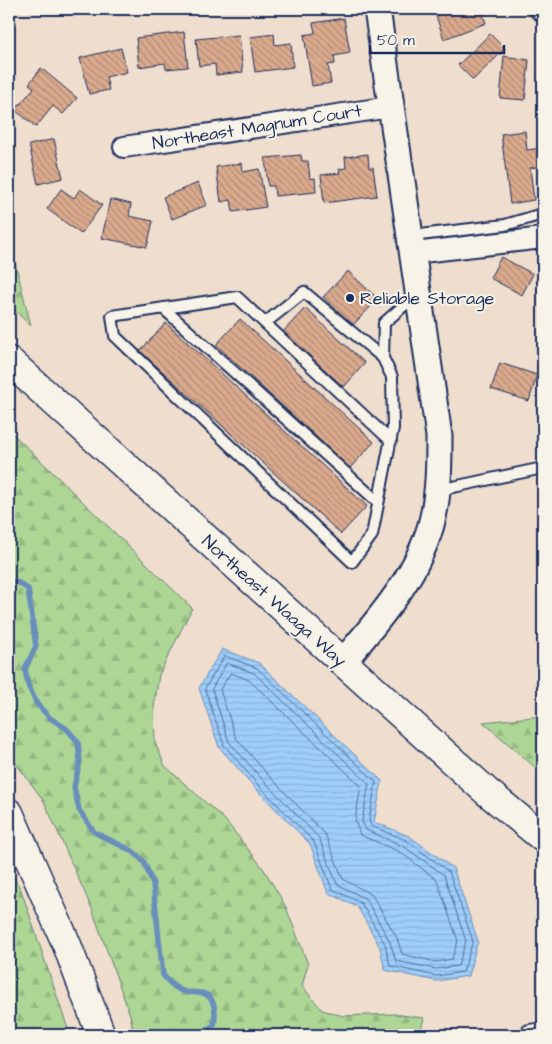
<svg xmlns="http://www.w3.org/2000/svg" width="552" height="1044" font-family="'Architects Daughter',sans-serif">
<defs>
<pattern id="forest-firs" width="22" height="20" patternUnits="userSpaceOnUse" patternTransform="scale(1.25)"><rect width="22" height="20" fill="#add694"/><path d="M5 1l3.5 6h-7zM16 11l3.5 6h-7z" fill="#94b882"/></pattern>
<pattern id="water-rules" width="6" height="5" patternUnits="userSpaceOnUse" patternTransform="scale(1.25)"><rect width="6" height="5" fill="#9ecefa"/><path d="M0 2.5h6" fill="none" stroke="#88b1d9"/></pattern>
<pattern id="building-back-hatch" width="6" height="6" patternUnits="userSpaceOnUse" patternTransform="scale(1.25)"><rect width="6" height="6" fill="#dbaa8d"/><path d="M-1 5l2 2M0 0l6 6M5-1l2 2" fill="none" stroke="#b18b76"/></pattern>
</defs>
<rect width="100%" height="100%" fill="#efddcd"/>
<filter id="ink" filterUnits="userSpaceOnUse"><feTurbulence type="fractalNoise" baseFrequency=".02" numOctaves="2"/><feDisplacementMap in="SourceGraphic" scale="10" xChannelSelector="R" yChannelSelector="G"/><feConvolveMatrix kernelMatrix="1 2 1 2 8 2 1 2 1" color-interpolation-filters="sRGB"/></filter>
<g filter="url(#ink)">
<path fill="url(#forest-firs)" stroke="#648279" d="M9,238L31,326L9,305Z
M9,430L192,608L159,675L154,707L155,743L165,766L225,820L263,868L285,905L308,964L302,986L322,1010L343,1016L394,1014L424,1018L420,1033L400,1035H134L130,1015L92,909L44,801L9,754Z
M543,716V774L483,722Z
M9,869L21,890L70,1035H9Z"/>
<path fill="url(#water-rules)" stroke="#6a8ebc" d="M222,649L259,663L382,781L374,822L409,836L453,868L478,941L468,976L436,981L385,970L380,947L357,906L328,893L310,844L256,789L219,747L199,688Z"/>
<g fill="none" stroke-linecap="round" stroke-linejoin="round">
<path stroke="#4f6f9c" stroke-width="1" d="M225,656L257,668L376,782L369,820L371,826L406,840L449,872L473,941L463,972L436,976L390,966L385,944L361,903L332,889L314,842L259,786L224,745L205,689Z
M227,663L254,673L369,784L362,821L366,830L403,846L444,875L466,941L458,966L436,969L396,961L390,942L366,899L337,884L319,838L264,781L229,742L212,689Z
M231,673L249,680L361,786L355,820L360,835L400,852L437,880L458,941L452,959L436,962L402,954L397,938L372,895L343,879L325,834L269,776L236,738L220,690Z"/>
<path stroke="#6a8ebc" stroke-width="5.5" d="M9,581L19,583L28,589L36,646L25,669L28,685L37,704L50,718L67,729L78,742L80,761L74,787L79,810L94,832L134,852L144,862L153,884L163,975C169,983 175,989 185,992C190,993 196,992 201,993C216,995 216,1014 214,1025L197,1035"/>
</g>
<path fill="url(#building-back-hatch)" stroke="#1b2f5e" d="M455,9H481L486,23L444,39L436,16Z
M344,18L350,53L334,56L335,64L328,65L331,83L312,86L304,35L315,33L313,23Z
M184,32L188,67L166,69L165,63L139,67L136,38Z
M274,34L275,45L291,43L293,67L255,72L250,37Z
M490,34L505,49L473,80L458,65Z
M239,35L243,72L216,75L215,64L199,66L196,39Z
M121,48L127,72L106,77L109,90L89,94L80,58Z
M504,56L529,60L525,100L500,98Z
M41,68L77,98L63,114L53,106L36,127L15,110L34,88L29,84Z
M525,131L527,150L541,148L543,166L530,168L534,200L510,204L501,134Z
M54,139L63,178L38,184L29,145Z
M368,154L369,168L373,167L377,196L324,203L321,175L340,173L339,169L346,168L345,157Z
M301,155L302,161H308L310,179L315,178L316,192L275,196L274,186H268L265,158Z
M242,163L243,172L259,169L266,207L233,212L231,200L221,202L216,167Z
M198,183L207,205L172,219L163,197Z
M61,189L74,198L80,189L102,205L81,234L47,209Z
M110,199L131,204L129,216L153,221L147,247L102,238Z
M501,257L533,274L522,295L490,278Z
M348,271L378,299L353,325L323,297Z
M305,308L365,363L344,387L283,332Z
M240,319L374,442L350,468L216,345Z
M166,323L367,506L341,534L140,351Z
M500,363L537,375L529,401L491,389Z"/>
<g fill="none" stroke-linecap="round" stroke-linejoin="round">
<defs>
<path id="service" d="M411,236L505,225L539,215
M163,308L378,502
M265,323L304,292L383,358
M391,441L237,297L112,316L115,336L352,562L372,535L393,428L392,377L383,358L384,323L416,295
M439,490L543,468"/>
<path id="minor" d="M540,9H543
M124,147L390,107
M414,253L543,238
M530,1035L543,1033"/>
<path id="tertiary" d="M342,663C379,619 420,574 433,517C439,490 439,463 439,436L377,9"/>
<path id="secondary" d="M9,813L67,945L101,1035"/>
<path id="trunk" d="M9,361L486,791L543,838"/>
</defs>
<use href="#service" stroke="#1b2f5e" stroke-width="14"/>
<use href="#minor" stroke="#1b2f5e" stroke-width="24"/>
<use href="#tertiary" stroke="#1b2f5e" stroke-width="29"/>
<use href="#secondary" stroke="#1b2f5e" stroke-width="31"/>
<use href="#trunk" stroke="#1b2f5e" stroke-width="31"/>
<use href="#service" stroke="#f7f3e8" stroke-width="10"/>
<use href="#minor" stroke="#f7f3e8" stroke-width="20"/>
<use href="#tertiary" stroke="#f7f3e8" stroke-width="25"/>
<use href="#secondary" stroke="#f7f3e8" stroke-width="28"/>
<use href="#trunk" stroke="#f7f3e8" stroke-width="28"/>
</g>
</g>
<circle fill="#1b2f5e" stroke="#f7f3e8" stroke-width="2" cx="350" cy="298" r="5"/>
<g text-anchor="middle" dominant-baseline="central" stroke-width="4" stroke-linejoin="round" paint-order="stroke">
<g font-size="18" fill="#1b2f5e" stroke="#f7f3e8">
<text transform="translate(257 127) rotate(-9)">Northeast Magnum Court</text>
<text transform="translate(274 601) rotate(42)">Northeast Waaga Way</text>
</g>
<g font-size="18" fill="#1b2f5e" stroke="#f7f3e8" text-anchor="start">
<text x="360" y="298">Reliable Storage</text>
</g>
</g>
<rect width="552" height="1044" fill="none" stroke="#f7f3e8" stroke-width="30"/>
<rect x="15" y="15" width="522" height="1014" fill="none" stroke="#1b2f5e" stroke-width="2" filter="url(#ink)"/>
<path d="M370 45v8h134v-8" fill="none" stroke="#1b2f5e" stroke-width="2.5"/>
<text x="377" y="45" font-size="15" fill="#1b2f5e" stroke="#f7f3e8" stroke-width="4" paint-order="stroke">50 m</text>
</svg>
